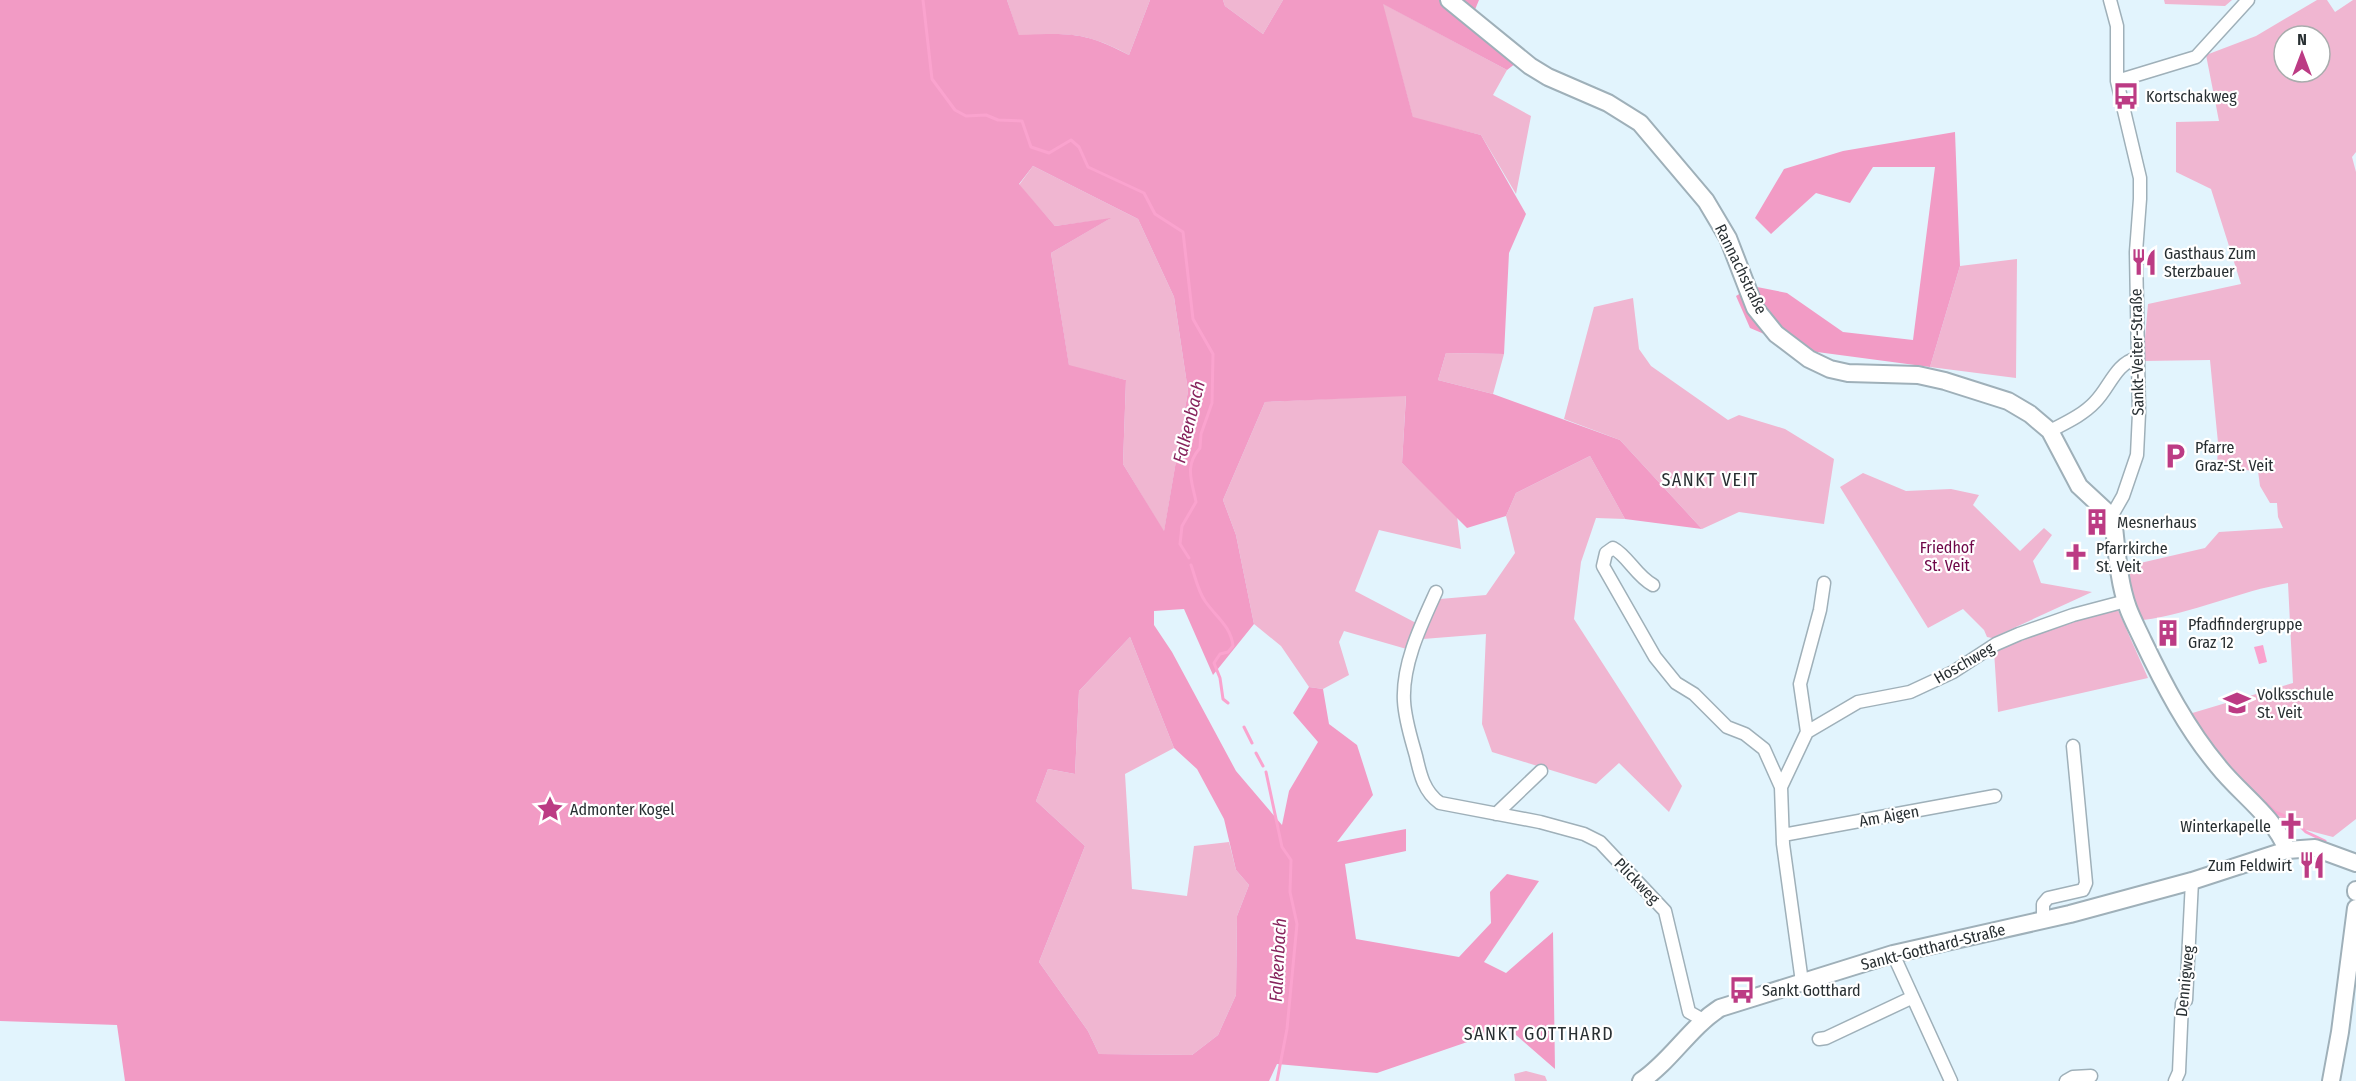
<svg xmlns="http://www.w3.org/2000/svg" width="2356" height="1081" font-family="'Fira Sans Condensed',sans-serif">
<rect width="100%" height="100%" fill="#e2f4fd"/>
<path fill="#f0b6d1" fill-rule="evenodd" d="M1007,0H1150L1129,55C1084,31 1068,33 1019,36Z
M1223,0H1283L1263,34L1225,6Z
M2164,0H2232L2225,6L2165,4Z
M2317,0H2327L2335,12L2353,0H2356V152L2352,157L2356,172V819L2333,837L2279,823L2214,752L2189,714L2293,683L2288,583C2239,591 2192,614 2143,620L2134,599L2128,569L2136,564L2205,548L2219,532L2283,528L2278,517L2277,503H2270L2260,486L2258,471L2217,468L2218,443L2210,360L2143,361L2148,304L2241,284L2211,189L2176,172V122L2219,121L2206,55L2256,36ZM2284,36H2320V72H2284Z
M1382,3L1507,70L1493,95L1531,116L1516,194L1481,135L1413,118Z
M1033,166L1138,219L1174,297L1188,391L1164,532L1123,464L1126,380L1069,366L1051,253L1109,219L1055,226L1019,185Z
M2017,259L2016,378L1930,367L1960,266Z
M1633,298L1639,349L1651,366L1728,420L1739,415L1785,429L1834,459L1824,524L1739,512L1702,529L1620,440L1564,419L1594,307Z
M1446,353L1504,354L1493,394L1438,380Z
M1406,395L1402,463L1457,516L1461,549L1379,530L1355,591L1418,624L1410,650L1344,631L1339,642L1349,675L1323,689L1309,687L1281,646L1254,624L1236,535L1223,500L1265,402Z
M1590,456L1625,519L1596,518L1581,562L1574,619L1682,786L1669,812L1619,763L1596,784L1492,752L1482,724L1486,634L1423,639L1431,610L1440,599L1486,595L1515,553L1506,516L1516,493Z
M1863,473L1906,491L1951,489L1979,495L1973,505L2020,551L2044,528L2052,535L2033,561L2041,583L2092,592L1992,638L1987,637L1984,630L1963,609L1928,628L1840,487Z
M2117,608L2148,678L1998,712L1994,651L2050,630Z
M1130,637L1174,748L1125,774L1132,889L1187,896L1194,846L1229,842L1236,870L1249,885L1237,916L1236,995L1218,1035L1192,1055L1099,1054L1088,1031L1039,962L1085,846L1036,801L1048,769L1075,774L1079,691Z
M1526,1071L1545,1076L1547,1081H1515L1514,1074Z"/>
<path fill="#f29bc5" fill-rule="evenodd" d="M0,0H1007L1019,35C1068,33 1084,31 1129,55L1150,0H1223L1225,6L1263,34L1283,0H1479L1474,12L1504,37L1528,54L1507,70L1383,4L1413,117L1481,135L1526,214L1509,253L1504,354L1446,353L1438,380L1493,394L1620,440L1702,529L1625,519L1590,456L1516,493L1506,516L1467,528L1402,463L1406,396L1265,402L1223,500L1236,535L1254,624L1213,675L1184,609L1154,611V625L1172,652L1236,771L1282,825L1289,791L1318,742L1293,713L1309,687L1323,689L1329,724L1357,745L1373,795L1337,842L1406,829V851L1345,864L1356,939L1459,957L1491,923L1490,892L1507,874L1539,881L1484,962L1506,973L1553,932L1555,1069L1508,1028L1377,1073L1277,1064L1269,1081H125L117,1025L0,1021ZM1033,166L1138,219L1174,297L1188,391L1164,531L1123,464L1126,380L1069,365L1051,253L1111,218L1055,226L1019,184ZM1130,637L1174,748L1197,769L1224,819L1236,870L1249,885L1237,916L1236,995L1218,1035L1192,1055L1099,1054L1088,1031L1039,962L1085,846L1036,801L1048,769L1075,774L1079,691Z
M1955,132L1960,266L1930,367L1802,350L1750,328L1736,296L1752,286L1787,293L1843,332L1913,340L1935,167H1873L1850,203L1816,193L1771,234L1755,218L1784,169L1843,151Z"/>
<path fill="#faa3ce" d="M2263,645L2267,662L2259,664L2254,647Z"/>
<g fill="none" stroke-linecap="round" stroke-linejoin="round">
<path stroke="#faa3ce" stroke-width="3" d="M923,0L932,79L955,110L966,116L986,115L998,120L1022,121L1031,147L1049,153L1071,140L1079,147L1088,167L1144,193L1155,214L1183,232L1193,319L1213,354L1212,403L1201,434L1200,448C1184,466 1192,481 1196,502L1182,526L1180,544L1189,558
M1191,565C1195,576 1198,591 1205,601C1216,617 1231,626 1233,646L1228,652L1220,654L1214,663L1220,678L1223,699L1228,703
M1244,727L1252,743
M1256,753L1263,766
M1266,772L1282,847L1291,860L1290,892L1297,924L1287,1029L1277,1081
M2266,803L2275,812L2294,820L2306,832L2325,841"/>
<defs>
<path id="street" d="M2110,0L2117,26V81L2140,178V199L2136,252L2139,413L2137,455L2123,496L2111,517
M2117,81L2196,57L2248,0
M2050,431C2065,423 2083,415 2095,402C2110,387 2115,364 2137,358
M1653,585C1636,576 1628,556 1613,548L1606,553L1603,566L1655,657L1676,683L1694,694L1727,727L1745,734L1764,749L1781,787
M1436,592C1421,625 1402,664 1404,701C1405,720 1411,738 1416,756C1420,774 1424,792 1440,803L1540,822L1584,834L1600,842L1665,911L1689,1012L1703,1020
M1807,732L1800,684L1820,610L1824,583
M1496,814L1541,771
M1783,835L1995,796
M2043,921V904L2048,898L2083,890L2086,883L2073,746
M1893,954L1951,1081
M1802,982L1783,844L1781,787L1807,732L1858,702L1910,692L1953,672L1996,644L2019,634L2073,615L2126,601
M1819,1039L1826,1038L1911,998
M2066,1081L2073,1077L2091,1076
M2175,1081L2179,1072L2182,1003L2186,1000L2192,881"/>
<path id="secondary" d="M1449,0L1530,66L1548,77L1608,103L1640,123L1706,201L1728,238L1755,308L1776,334L1809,359L1830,369L1848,373L1918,375L1945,381L2008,401L2030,414L2050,431L2079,486L2106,511L2112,522
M2114,527C2117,554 2119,583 2128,608C2132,619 2138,630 2143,641C2164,685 2187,729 2218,766C2240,794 2274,816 2287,850
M2356,890V892
M1641,1081C1671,1061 1689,1028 1720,1008L1893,954L2070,914L2192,881L2287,850L2315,848L2356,863
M2331,1081L2340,1032L2356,908"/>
</defs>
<use href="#street" stroke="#9fb0b9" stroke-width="15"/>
<use href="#secondary" stroke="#9fb0b9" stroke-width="20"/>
<use href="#street" stroke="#fff" stroke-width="12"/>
<use href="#secondary" stroke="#fff" stroke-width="16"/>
</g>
<defs>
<symbol id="bus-bare" viewBox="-9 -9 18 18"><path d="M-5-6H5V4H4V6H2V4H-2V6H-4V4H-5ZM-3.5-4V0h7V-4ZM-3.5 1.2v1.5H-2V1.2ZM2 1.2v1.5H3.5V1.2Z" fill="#bc3b84" stroke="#fff" stroke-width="2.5" paint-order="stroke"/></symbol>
<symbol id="restaurant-bare" viewBox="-9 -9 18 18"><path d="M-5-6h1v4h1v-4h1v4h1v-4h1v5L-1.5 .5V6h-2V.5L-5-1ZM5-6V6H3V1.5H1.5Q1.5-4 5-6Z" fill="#bc3b84" stroke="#fff" stroke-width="2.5" paint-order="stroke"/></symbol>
<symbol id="parking-bare" viewBox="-9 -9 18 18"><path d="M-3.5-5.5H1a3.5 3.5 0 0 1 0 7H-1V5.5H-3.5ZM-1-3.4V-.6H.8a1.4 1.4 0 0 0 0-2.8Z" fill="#bc3b84" stroke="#fff" stroke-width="2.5" paint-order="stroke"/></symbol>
<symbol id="building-bare" viewBox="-9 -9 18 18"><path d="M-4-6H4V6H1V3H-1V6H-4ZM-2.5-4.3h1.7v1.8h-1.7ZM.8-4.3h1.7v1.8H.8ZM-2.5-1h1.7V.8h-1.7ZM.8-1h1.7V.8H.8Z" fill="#bc3b84" stroke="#fff" stroke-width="2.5" paint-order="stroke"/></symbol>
<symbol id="church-bare" viewBox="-9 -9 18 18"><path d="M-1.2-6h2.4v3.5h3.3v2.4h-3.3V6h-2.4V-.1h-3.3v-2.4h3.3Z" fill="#bc3b84" stroke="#fff" stroke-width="2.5" paint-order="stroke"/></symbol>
<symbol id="school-bare" viewBox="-9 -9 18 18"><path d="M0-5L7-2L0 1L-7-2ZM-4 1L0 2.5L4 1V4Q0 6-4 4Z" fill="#bc3b84" stroke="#fff" stroke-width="2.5" paint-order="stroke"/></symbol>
<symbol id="sight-bare" viewBox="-9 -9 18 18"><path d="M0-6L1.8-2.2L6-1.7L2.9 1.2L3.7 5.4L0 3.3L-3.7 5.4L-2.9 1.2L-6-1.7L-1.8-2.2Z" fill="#bc3b84" stroke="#fff" stroke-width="2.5" paint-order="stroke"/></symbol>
</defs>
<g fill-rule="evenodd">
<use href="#bus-bare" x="2107" y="77" width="38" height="38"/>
<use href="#restaurant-bare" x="2125" y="243" width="38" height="38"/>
<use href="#parking-bare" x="2156" y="437" width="38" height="38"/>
<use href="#building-bare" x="2078" y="503" width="38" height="38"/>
<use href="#church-bare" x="2057" y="538" width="38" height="38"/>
<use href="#building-bare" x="2149" y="614" width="38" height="38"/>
<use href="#school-bare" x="2218" y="684" width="38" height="38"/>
<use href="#sight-bare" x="531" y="790" width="38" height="38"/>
<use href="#church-bare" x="2272" y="807" width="38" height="38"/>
<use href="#restaurant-bare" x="2293" y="846" width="38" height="38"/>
<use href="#bus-bare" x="1723" y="971" width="38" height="38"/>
</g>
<g text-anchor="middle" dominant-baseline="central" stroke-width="4.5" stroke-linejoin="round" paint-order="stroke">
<g font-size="16" fill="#282f32" stroke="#fff" text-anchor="start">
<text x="2146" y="96">Kortschakweg</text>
<text x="2164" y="253">Gasthaus Zum<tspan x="2164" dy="18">Sterzbauer</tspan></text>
<text x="2195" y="447">Pfarre<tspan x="2195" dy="18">Graz-St. Veit</tspan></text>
<text x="2117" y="522">Mesnerhaus</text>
<text x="2096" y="548">Pfarrkirche<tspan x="2096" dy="18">St. Veit</tspan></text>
<text x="2188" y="624">Pfadfindergruppe<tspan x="2188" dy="18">Graz 12</tspan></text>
<text x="2257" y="694">Volksschule<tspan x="2257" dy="18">St. Veit</tspan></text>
<text x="570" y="809">Admonter Kogel</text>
<text x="2271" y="826" text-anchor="end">Winterkapelle</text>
<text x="2292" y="865" text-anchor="end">Zum Feldwirt</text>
<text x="1762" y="990">Sankt Gotthard</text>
</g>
<g font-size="16" fill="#282f32" stroke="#fff">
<text transform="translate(1741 269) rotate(64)">Rannachstraße</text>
<text transform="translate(2137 352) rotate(-91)">Sankt-Veiter-Straße</text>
<text transform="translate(1964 663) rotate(-30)">Hoschweg</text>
<text transform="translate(1889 816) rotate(-10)">Am Aigen</text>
<text transform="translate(1637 881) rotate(46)">Plickweg</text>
<text transform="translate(1933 947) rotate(-14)">Sankt-Gotthard-Straße</text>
<text transform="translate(2185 981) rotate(-84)">Dennigweg</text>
</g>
<g font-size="16" fill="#6e0648" stroke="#fff">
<text x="1947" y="547">Friedhof<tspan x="1947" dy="18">St. Veit</tspan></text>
</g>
<g font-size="18" font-style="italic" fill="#87245d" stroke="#fff">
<text transform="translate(1189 422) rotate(-76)">Falkenbach</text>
<text transform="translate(1278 960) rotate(-87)">Falkenbach</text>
</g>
<g font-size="18" letter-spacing="1.5" fill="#282f32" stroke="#fff">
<text x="1710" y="480">SANKT VEIT</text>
<text x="1539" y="1034">SANKT GOTTHARD</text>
</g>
</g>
<g transform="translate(2302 54)"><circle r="28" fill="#ffffff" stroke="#a9acad" stroke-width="1.5"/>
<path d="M0-4.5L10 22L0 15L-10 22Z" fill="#bc3b84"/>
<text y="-9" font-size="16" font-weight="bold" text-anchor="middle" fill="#282f32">N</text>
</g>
</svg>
